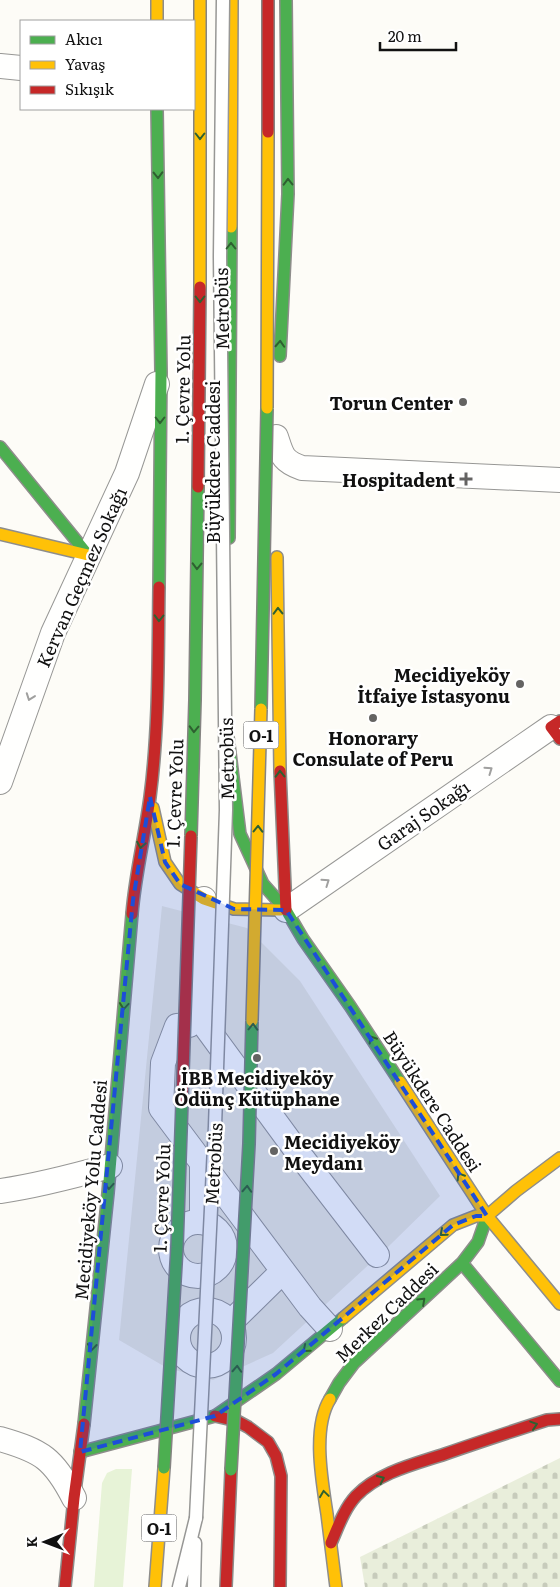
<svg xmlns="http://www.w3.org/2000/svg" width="560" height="1587" font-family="Literata,serif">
<defs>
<pattern id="cemetery-stones" width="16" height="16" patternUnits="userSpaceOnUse" patternTransform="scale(1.25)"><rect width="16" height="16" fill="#e9eedb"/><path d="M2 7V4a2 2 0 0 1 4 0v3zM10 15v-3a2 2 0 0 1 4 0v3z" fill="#c7cbbb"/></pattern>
</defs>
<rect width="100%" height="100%" fill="#fdfcf7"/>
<path fill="#e7f3d7" d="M116,1469H132L123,1587H94L102,1483L107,1473Z"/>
<path fill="url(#cemetery-stones)" d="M560,1458V1587H365L360,1557Z"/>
<path fill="#edebe2" d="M162,906L247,928L300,981L440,1196L389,1246L273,1353L213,1380L167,1368L119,1340Z"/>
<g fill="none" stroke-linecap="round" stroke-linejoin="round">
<defs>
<path id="lane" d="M179,1587L196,1518
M194,1587L195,1543"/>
<path id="street" d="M0,66L21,68
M276,437C282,455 282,461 302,468L560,480
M0,782L53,633L127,473L157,384
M204,899L203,1023L296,1150L377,1255
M286,910L551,727
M189,1025L177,1026L163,1063L161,1108L310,1307L330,1329
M202,1160V1222
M0,1191C37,1186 74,1176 110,1166
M171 1249a27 27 0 1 1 54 0a27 27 0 1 1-54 0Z
M178 1338a28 28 0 1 1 56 0a28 28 0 1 1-56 0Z
M231,1322L283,1271
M0,1439C42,1451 54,1459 74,1498"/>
<path id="fast" d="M157,109L161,372L159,587
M280,356L288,194L286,0
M0,447L88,555
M229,538L231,227
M227,729L240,834L263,884L286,910L303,939L350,1006L400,1082
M462,1263L560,1381
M330,1399L339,1383L354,1363L462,1263L478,1242L487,1216
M84,1424L108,1193L132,914
M80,1452L215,1416L276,1374L343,1318"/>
<path id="slow" d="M157,0V21
M231,227L232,0
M0,534L88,555
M277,557L280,771
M153,808L165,862L180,884L204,899L234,909L280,910
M400,1082L487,1216L560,1304
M487,1216L516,1191L560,1158
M343,1318L453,1225L476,1216H487
M330,1399C312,1428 322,1481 327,1514C330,1538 333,1563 336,1587
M155,1587L164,1468"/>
<path id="jam" d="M560,721L551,727L560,739
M280,771L286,910
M132,914C135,875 145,836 150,797C159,728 158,656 159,587
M215,1416L237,1421L248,1427L268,1442L276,1456L281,1476L280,1587
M331,1543C338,1527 344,1509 356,1496C379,1472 415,1464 445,1454C479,1442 513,1431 547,1420L560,1419
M65,1587L74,1498L84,1424
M226,1587L231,1470"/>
</defs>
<use href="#lane" stroke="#979795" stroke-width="15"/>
<use href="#street" stroke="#979795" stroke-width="26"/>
<use href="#fast" stroke="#8e8d8b" stroke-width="14"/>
<use href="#slow" stroke="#8e8d8b" stroke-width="14"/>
<use href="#jam" stroke="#8e8d8b" stroke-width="14"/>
<use href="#lane" stroke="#fffffe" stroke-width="12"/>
<use href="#street" stroke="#fffffe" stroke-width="24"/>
<use href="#fast" stroke="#4caf50" stroke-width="11"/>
<use href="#slow" stroke="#ffc107" stroke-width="11"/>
<use href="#jam" stroke="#c62828" stroke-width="11"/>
<defs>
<path id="lane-bridge" d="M196,1518L215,1126L226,810L220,257L223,0"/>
<path id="fast-bridge" d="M261,709L267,408
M191,836L195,700L198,487
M164,1468L177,1247L182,1102
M231,1470L249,1144L252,1021"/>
<path id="slow-bridge" d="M200,0V287
M267,408L268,132
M252,1021L261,709"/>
<path id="jam-bridge" d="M268,0V132
M198,487L200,287
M182,1102L191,836"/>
</defs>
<use href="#lane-bridge" stroke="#979795" stroke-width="15" stroke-linecap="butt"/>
<use href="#fast-bridge" stroke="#858482" stroke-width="14" stroke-linecap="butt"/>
<use href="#slow-bridge" stroke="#858482" stroke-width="14" stroke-linecap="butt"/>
<use href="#jam-bridge" stroke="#858482" stroke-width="14" stroke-linecap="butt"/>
<use href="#lane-bridge" stroke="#fffffe" stroke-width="12"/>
<use href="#fast-bridge" stroke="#4caf50" stroke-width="11"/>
<use href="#slow-bridge" stroke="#ffc107" stroke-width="11"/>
<use href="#jam-bridge" stroke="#c62828" stroke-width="11"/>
</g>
<defs><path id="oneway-chevron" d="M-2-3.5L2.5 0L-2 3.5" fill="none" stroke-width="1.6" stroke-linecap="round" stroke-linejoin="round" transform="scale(1.25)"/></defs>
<g stroke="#2e6030">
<use href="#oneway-chevron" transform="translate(200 136) rotate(90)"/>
<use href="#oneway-chevron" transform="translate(158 175) rotate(89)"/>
<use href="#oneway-chevron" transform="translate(288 182) rotate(-91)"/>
<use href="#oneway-chevron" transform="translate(231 246) rotate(-90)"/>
<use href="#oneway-chevron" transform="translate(200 299) rotate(90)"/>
<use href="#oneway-chevron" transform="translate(280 344) rotate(-87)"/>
<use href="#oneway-chevron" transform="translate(160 420) rotate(90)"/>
<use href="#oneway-chevron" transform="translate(197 566) rotate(91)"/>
<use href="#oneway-chevron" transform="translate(278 611) rotate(-91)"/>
<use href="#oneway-chevron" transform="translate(159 618) rotate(91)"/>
<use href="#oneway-chevron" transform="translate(194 729) rotate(92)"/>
<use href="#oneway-chevron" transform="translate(280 774) rotate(-91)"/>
<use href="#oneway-chevron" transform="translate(258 829) rotate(-89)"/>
<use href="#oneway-chevron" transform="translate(141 845) rotate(100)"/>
<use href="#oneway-chevron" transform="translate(124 1006) rotate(95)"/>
<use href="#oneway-chevron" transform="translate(253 1027) rotate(-88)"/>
<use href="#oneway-chevron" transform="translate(372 1039) rotate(-123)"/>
<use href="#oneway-chevron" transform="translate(460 1176) rotate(-123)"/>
<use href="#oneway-chevron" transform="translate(109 1186) rotate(94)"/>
<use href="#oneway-chevron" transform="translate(247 1189) rotate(-87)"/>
<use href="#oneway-chevron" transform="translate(443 1233) rotate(139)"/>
<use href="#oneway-chevron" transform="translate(422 1301) rotate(-43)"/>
<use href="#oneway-chevron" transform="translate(92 1347) rotate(96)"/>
<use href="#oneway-chevron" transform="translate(306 1349) rotate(141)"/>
<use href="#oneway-chevron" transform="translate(237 1369) rotate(-87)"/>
<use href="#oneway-chevron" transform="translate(534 1425) rotate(-18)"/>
<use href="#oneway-chevron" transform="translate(381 1479) rotate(-25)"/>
<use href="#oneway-chevron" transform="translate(324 1494) rotate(-98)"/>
</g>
<g stroke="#a0a09f">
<use href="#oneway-chevron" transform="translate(30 697) rotate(110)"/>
<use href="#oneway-chevron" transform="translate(489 770) rotate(-35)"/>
<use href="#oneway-chevron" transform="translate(326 882) rotate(-35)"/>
</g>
<path fill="#1d4ed8" fill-opacity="0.2" stroke="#1d4ed8" stroke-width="4" stroke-dasharray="10 6" stroke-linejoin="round" d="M150,797L165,862L180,884L234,909L286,910L487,1216H476L453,1225L276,1374L215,1416L80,1452L133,900Z"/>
<g fill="#646362" stroke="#fff" stroke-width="2">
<circle cx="463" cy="402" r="5"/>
<path d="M463.5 471.5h5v5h5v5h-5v5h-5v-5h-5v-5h5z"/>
<circle cx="520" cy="684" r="5"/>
<circle cx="373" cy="718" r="5"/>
<circle cx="257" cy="1058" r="5"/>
<circle cx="274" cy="1151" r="5"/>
</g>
<g text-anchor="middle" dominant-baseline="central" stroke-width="5" stroke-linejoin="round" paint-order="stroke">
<g fill="#fff" stroke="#585858" stroke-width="1">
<rect x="243.5" y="721.5" width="35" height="27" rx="4"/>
<rect x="141.5" y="1514.5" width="35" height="27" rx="4"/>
</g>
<g font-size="16" font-weight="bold" fill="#111">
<text x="261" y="735">O-1</text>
<text x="159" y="1528">O-1</text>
</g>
<g font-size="18" fill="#111" stroke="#fff">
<text transform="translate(221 309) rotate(-91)">Metrobüs</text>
<text transform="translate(182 389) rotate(-89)">1. Çevre Yolu</text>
<text transform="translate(212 462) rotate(-90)">Büyükdere Caddesi</text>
<text transform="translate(81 577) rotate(-66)">Kervan Geçmez Sokağı</text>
<text transform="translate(226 759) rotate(-91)">Metrobüs</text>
<text transform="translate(174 793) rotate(-88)">1. Çevre Yolu</text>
<text transform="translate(423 815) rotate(-35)">Garaj Sokağı</text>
<text transform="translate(433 1101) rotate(57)">Büyükdere Caddesi</text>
<text transform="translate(213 1164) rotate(-87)">Metrobüs</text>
<text transform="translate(90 1190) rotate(-85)">Mecidiyeköy Yolu Caddesi</text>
<text transform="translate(161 1198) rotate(-88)">1. Çevre Yolu</text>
<text transform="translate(386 1312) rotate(-44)">Merkez Caddesi</text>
</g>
<g font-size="18" font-weight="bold" fill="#111" stroke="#fff" text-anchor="end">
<text x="453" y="402">Torun Center</text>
<text x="455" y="479">Hospitadent</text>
<text x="510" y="674">Mecidiyeköy<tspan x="510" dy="21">İtfaiye İstasyonu</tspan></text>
<text x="373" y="737" text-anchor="middle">Honorary<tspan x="373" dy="21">Consulate of Peru</tspan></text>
<text x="257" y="1077" text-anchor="middle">İBB Mecidiyeköy<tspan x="257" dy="21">Ödünç Kütüphane</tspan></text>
<text x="284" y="1141" text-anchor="start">Mecidiyeköy<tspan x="284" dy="21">Meydanı</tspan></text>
</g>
</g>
<rect x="20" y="20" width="175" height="90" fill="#ffffff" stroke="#a0a0a0"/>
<rect x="30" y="36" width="25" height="8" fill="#4caf50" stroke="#a0a0a0"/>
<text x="65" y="45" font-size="15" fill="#111111">Akıcı</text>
<rect x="30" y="61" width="25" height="8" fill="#ffc107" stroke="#a0a0a0"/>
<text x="65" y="70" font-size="15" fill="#111111">Yavaş</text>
<rect x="30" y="86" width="25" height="8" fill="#c62828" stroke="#a0a0a0"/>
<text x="65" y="95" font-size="15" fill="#111111">Sıkışık</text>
<g transform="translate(45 1542) rotate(269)" stroke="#ffffff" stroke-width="4" paint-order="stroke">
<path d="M0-4L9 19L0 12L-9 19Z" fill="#111111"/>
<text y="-8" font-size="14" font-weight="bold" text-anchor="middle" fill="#111111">K</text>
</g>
<path d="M380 42v8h76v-8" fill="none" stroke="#111111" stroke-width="2.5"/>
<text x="388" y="42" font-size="15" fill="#111111" stroke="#ffffff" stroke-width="4" paint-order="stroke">20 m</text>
</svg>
